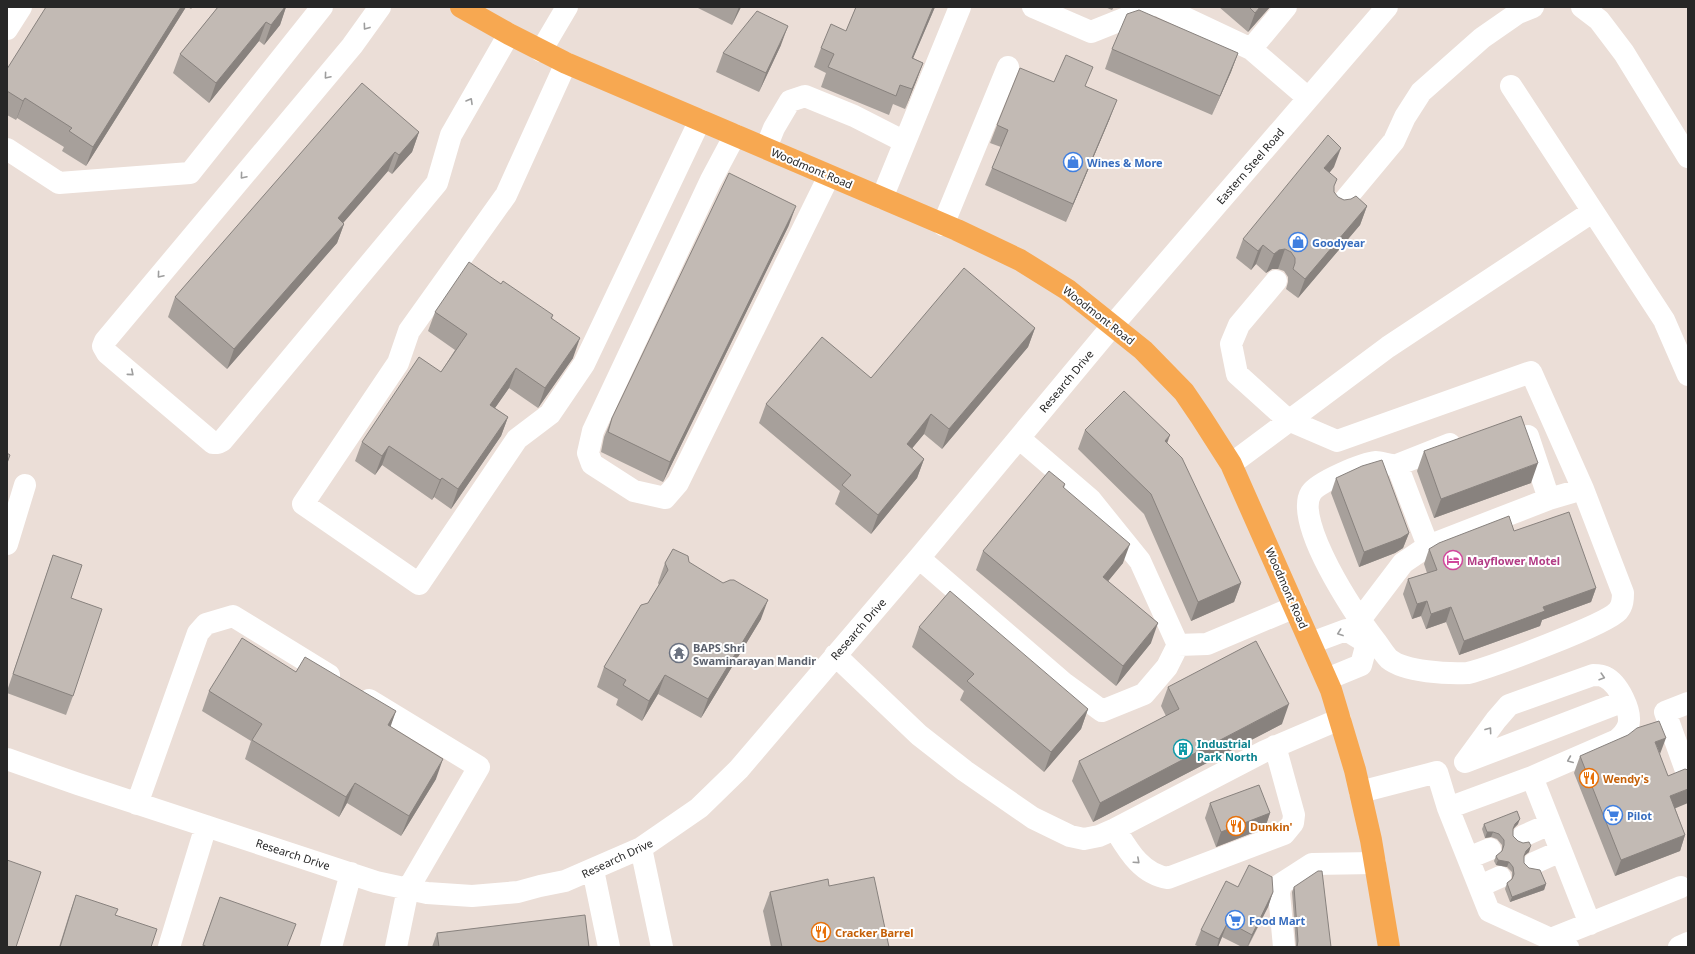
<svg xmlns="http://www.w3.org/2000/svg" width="1695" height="954" font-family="'Noto Sans',sans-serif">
<rect width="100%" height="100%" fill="#ebded7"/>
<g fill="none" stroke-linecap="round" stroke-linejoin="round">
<path stroke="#fff" stroke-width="22" d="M380,7L352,46L105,341L103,346L107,353L213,443H218L222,441L437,183L451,135L509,34
M1033,7L1091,32L1146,10L1147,7
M1162,7L1251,49L1308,98
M1582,7L1599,20L1624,53L1688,157
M7,29L21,7
M1251,49L1286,7
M541,51L567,7
M566,63L506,195L409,331L398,363L303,504L419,584L517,439L550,414L584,364L700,120
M1511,86L1664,320L1688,375
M735,135L711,180L593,431L588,453L592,464L634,491L665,498L678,483L829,176
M766,148L774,128L790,101L805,96L854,116L905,142
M7,149L59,183L190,173L322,7
M882,198L960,7
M1339,207L1394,141L1405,117L1421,92L1482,38L1518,13L1533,7
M943,225L1008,67
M1276,281L1239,325L1231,344L1237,374L1288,420L1337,441L1531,372L1583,489
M1019,438L1090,499L1140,561L1178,645L1207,644L1295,607
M1231,464L1388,347L1592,212
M7,544L25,485
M1428,546L1549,499
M919,558L1065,684L1102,711L1144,694L1167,667L1178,645
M1359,621L1403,563L1428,546L1397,465
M1374,639C1379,645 1383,653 1389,659C1405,672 1448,674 1468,673C1491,667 1606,625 1618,611C1623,605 1623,599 1623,593L1583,489L1549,499L1528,436
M1311,643L1346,630L1367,643
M835,655L919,735L965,771L1033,818L1070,836L1084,839L1099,836L1115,829L1265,751L1340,719
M1327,679L1361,665L1367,643L1374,639C1355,615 1293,521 1311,493C1318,482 1363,463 1376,462C1382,462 1389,466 1397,465L1450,444
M369,700L479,767L408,889L396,947
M1688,703L1665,712L1688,776
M7,759L78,784L376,882L427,893L472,896L518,892L540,886L565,881L641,848L699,808L739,769L919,558L1113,325L1387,7
M1466,761L1496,720L1509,705L1593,675C1597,675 1602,675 1605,677C1618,683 1633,712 1628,726C1626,732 1622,736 1617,740L1532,777
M1465,762L1624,701
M1360,792L1437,772L1448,808L1489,911L1568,947
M137,804L198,633L206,624L233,616L329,675
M1448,808L1532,777L1590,924
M1115,829C1128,850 1141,874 1168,878L1284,834L1293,823L1294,815L1275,746
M1523,836L1550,824
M641,848L662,947
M1468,858L1490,849
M1534,863L1561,851
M593,870L609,947
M1480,886L1500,877
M1551,939L1681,887
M169,947L206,826
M331,947L351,873
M1284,947L1279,893L1281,884L1312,864L1375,863
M1679,947L1688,943"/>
<path stroke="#f7a851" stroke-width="22" d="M461,7L509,34L566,63L957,230L1020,260L1068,290L1143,350L1184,392L1201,417L1231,464L1331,690L1355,770L1371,840L1389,947"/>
</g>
<path fill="#a7a09b" d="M186,7L86,166L62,151L64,147L17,118L16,120L7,115V69Z
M188,7H193L191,9Z
M218,7H286L280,25L264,45L259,41L209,103L173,73L180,54Z
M696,7H741L732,25Z
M856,7H935L913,58L923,63L905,109L893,104L889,115L821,87L826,73L814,67L821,48L846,31Z
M1105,7H1114L1112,10Z
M1219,7H1270L1248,32Z
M781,45L759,92L716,72L723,53Z
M1112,49L1238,53L1231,72L1212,115L1105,69Z
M1054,82L1086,87L1110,118L1066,222L985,185L992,168L1001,147L990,143L997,125Z
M419,132L412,152L392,174L388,171L343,223L344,224L337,243L227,369L168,317L175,297Z
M1334,167L1329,173L1334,187V192L1338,197L1344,200L1367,206L1360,225L1298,298L1286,289L1288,282V277L1284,271L1278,269H1272L1266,273L1256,264L1251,270L1236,258L1243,239Z
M789,225L663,482L601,452L604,437L612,418Z
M501,284L553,315L552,318L573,358L538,408L509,388L495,408L508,417L501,436L451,509L434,497L432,500L382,465L375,475L355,461L362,442L441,372L455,350L428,331L435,312Z
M1035,328L1028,347L942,449L924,434L912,448L924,459L917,478L871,534L835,504L840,491L759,423L766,404L871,378Z
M1085,430L1167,444L1241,583L1234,602L1191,621L1144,514L1078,449Z
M1424,451L1531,483L1434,518L1417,471Z
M1336,478L1409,533L1403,548L1395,553L1359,567L1331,493Z
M1065,484L1064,488L1123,563L1108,581L1151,643L1116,686L976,570L983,551Z
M1514,531L1596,588L1591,602L1542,620L1540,626L1459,655L1446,622L1426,629L1421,616L1412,619L1403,594L1408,579L1427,573L1424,564L1429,549Z
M53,555L71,598L73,696L66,715L7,693V691Z
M689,562L761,619L701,718L658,694L642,721L616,705L618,699L597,687L604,667L648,603L659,585L658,583L665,563Z
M919,627L1088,709L1081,729L1044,772L960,700L964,691L912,647Z
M296,672L396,711L390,726L436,779L401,836L347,803L339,817L245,759L251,741L202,711L209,691Z
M1168,687L1282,724L1093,822L1072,781L1079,761L1166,716L1161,706Z
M1660,754L1675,808L1685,835L1680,851L1615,876L1574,773L1580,756Z
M1210,803L1270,813L1265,828L1216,847L1205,818Z
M1484,824H1518L1513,829V836L1529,852L1524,856V863L1529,868L1546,884L1544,890L1510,902L1505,889L1507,883L1512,879V872L1507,867L1496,865L1494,861L1496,856L1502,851V845L1497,839L1491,837L1485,838L1482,829Z
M829,886L889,947H771L763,911L770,892Z
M1238,887L1273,892L1268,907L1248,947H1242L1222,937L1218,947H1200L1195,945L1201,930Z
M1294,887L1331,947H1296L1292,892Z
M76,895L115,915L151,947H59L69,915Z
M220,897L287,947H202Z
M437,933L589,947H432Z"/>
<path fill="#88827e" d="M181,7H186L86,166L93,147Z
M285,7H286L280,25L264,45L271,25Z
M739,7H741L732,25Z
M933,7H935L905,77L912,58Z
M1260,7H1270L1248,32L1255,13Z
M266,22L259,41L209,103L216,83Z
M788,26L781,45L759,92L766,73Z
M1238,53L1231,72L1212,115L1220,96Z
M923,63L916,82L905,109L912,89Z
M25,98L17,118L16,120L23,101Z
M1117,100L1110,118L1066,222L1073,204Z
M419,132L412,152L392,174L399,155Z
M1341,148L1334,167L1317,188L1324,168Z
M395,152L388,171L331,237L338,218Z
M796,206L789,225L663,482L670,462Z
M1367,206L1360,225L1298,298L1305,279Z
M344,224L337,243L227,369L234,349Z
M1263,245L1256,264L1251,270L1258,251Z
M1285,249L1278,269H1272L1266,273L1274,254L1279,250Z
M1035,328L1028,347L942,449L949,429Z
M580,338L573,358L538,408L545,388Z
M516,368L509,388L483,425L490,405Z
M931,414L924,434L900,463L907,444Z
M508,417L501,436L451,509L458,489Z
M1170,435L1163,455L1165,441Z
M389,446L382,465L375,475L382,456Z
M924,459L917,478L871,534L878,515Z
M1538,463L1531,483L1434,518L1441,499Z
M442,478L434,497L432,500L440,480Z
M1409,533L1403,548L1395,553L1359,567L1364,552Z
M1130,544L1123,563L1096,596L1103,577Z
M1241,583L1234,602L1191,621L1198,602Z
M1596,588L1591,602L1542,620L1540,626L1459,655L1464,641L1543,607Z
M768,600L761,619L701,718L708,699Z
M1427,601L1421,616L1412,619L1417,604Z
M1451,607L1446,622L1426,629L1431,614Z
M1158,623L1151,643L1116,686L1123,666Z
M665,675L658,694L642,721L649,701Z
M1289,704L1282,724L1093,822L1100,803Z
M1088,709L1081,729L1044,772L1051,752Z
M396,711L389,731L388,725Z
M1666,738L1660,754L1655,742Z
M443,759L436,779L401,836L409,816Z
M355,783L347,803L339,817L346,797Z
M1688,789V803L1664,813L1670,796Z
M1270,813L1265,828L1216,847L1221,832Z
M1520,819L1518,824L1513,829L1515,824Z
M1487,832H1493L1491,837L1485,838Z
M1685,835L1680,851L1615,876L1621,860Z
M1531,846L1529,852L1524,856L1526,851Z
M1498,860L1509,862L1507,867L1496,865Z
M1546,884L1544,890L1510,902L1512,897Z
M1273,892L1268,907L1247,947L1252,935Z
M1228,922L1218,947H1217L1219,939Z"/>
<path fill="#c2bab4" stroke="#88827e" d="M46,7H181L93,147L69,131L72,128L25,98L23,101L7,91V69Z
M218,7H285L271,25L266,22L216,83L180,54Z
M856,7H933L912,58L923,63L912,89L900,85L896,96L828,67L834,54L821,48L831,24L846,31Z
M1249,7H1260L1255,13Z
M1139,10L1238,53L1220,96L1112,49L1127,14Z
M757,11L788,26L766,73L723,53Z
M1066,55L1093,67L1085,86L1117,100L1073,204L992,168L1008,130L997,125L1020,68L1054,82Z
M362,83L419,132L399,155L395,152L338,218L344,224L234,349L175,297Z
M1328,135L1341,148L1324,168L1337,179L1334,186V192L1338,197L1344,200L1351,199L1356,196L1367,206L1305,279L1293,269L1295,263V258L1291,252L1285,249L1279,250L1274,254L1263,245L1258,251L1243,239Z
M729,173L796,206L670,462L608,432L612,418Z
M469,262L501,284L503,281L553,315L551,318L580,338L545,388L516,368L490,405L508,417L458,489L442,478L440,480L389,446L382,456L362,442L419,357L441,372L467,334L435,312Z
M964,268L1035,328L949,429L931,414L907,444L924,459L878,515L842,485L851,475L766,404L822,337L871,378Z
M1124,391L1170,435L1165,441L1182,458L1241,583L1198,602L1151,494L1085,430Z
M1521,416L1538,463L1441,499L1424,451Z
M7,453L10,455L7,463Z
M1382,460L1409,533L1401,538L1364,552L1336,478L1362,466Z
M1049,471L1065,484L1063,487L1130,544L1103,577L1158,623L1123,666L983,551Z
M1569,512L1596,588L1543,607L1545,611L1464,641L1451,607L1431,614L1427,601L1417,604L1408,579L1437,570L1429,549L1439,543L1509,516L1514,531Z
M673,549L688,556L689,562L723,583L730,580H734L768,600L708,699L665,675L649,701L623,685L626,680L604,667L641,605L648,603L668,570L665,563Z
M53,555L82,565L71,598L102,609L73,696L13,674Z
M950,591L1088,709L1051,752L967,681L974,674L919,627Z
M242,638L296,672L305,657L396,711L388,725L443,759L409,816L355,783L346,797L252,740L262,724L209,691Z
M1256,641L1289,704L1100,803L1079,761L1179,709L1168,687Z
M1659,721L1666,738L1655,742L1668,776L1685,769L1688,770V789L1670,796L1685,835L1621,860L1580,756L1628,735L1637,728Z
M1259,785L1270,813L1221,832L1210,803Z
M1517,811L1520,819L1515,824L1513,829V836L1518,841L1523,843L1529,842L1531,846L1526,851L1524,856V863L1529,868L1540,870L1546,884L1512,897L1507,883L1512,879L1514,874L1513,867L1509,862L1498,860L1496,856L1502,851L1504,845V840L1499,834L1493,832H1487L1484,824Z
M7,860L41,872L16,947H7Z
M1249,865L1272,877L1273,892L1252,935L1228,922L1219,939L1201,930L1226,881L1238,887Z
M1318,871H1322L1331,947H1297L1298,941L1294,887Z
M874,877L889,947H782L770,892L828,879L829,886Z
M76,895L118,909L115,915L157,929L151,947H60Z
M220,897L296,924L287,947H207L203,945Z
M585,915L589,947H439L437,933Z"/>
<defs><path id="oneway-chevron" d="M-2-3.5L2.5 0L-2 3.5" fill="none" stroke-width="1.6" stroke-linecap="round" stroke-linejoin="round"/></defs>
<g stroke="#9e9e9e">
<use href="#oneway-chevron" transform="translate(366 27) rotate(126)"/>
<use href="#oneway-chevron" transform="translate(327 76) rotate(130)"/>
<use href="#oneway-chevron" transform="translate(470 101) rotate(-60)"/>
<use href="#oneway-chevron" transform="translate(243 176) rotate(130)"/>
<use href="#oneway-chevron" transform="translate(160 275) rotate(130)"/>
<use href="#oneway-chevron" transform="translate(131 373) rotate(40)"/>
<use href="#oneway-chevron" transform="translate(1340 633) rotate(160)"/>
<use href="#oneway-chevron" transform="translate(1602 677) rotate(17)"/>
<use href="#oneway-chevron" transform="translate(1489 730) rotate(-54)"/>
<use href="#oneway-chevron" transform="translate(1570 760) rotate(157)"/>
<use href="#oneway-chevron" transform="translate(1137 861) rotate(42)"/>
</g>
<defs>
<symbol id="shop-ring" viewBox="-11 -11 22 22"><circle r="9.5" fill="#fff" stroke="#3f7fe0" stroke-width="1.5"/><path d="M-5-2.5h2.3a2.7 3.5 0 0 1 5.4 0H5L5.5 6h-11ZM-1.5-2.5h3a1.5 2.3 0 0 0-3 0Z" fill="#3f7fe0"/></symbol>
<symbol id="hotel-ring" viewBox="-11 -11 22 22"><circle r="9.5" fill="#fff" stroke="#d1479c" stroke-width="1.5"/><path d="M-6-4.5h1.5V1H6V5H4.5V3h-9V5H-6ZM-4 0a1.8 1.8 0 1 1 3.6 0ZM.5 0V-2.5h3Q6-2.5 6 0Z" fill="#d1479c"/></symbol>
<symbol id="temple-ring" viewBox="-11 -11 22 22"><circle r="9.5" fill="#fff" stroke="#6b7280" stroke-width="1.5"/><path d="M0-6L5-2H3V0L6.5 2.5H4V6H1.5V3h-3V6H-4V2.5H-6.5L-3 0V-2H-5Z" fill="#6b7280"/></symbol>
<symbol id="building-ring" viewBox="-11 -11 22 22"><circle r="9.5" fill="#fff" stroke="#0f9aa8" stroke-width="1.5"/><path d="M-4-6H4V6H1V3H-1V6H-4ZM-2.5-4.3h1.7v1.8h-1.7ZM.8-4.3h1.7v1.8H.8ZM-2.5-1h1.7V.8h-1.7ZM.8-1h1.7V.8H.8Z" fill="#0f9aa8"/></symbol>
<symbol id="restaurant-ring" viewBox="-11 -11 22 22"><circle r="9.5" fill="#fff" stroke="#e8710a" stroke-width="1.5"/><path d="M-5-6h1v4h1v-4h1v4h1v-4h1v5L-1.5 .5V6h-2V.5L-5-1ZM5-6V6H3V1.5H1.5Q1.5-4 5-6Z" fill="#e8710a"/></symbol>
<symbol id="supermarket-ring" viewBox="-11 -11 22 22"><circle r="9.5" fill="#fff" stroke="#3f7fe0" stroke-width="1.5"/><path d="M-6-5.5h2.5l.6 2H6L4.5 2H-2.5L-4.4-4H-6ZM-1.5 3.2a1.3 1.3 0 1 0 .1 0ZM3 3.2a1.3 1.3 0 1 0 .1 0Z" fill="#3f7fe0"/></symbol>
</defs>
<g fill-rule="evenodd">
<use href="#shop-ring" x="1062" y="151" width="22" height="22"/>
<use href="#shop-ring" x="1287" y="231" width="22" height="22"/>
<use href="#hotel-ring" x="1442" y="549" width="22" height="22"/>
<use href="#temple-ring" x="668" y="642" width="22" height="22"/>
<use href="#building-ring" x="1172" y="738" width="22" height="22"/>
<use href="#restaurant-ring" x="1578" y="767" width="22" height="22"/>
<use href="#supermarket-ring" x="1602" y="804" width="22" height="22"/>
<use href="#restaurant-ring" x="1225" y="815" width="22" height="22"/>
<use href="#supermarket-ring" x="1224" y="909" width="22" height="22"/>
<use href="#restaurant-ring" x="810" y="921" width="22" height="22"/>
</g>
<g text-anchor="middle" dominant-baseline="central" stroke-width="4" stroke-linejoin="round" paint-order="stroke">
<g font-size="11" font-weight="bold" fill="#366cbe" stroke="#fff" text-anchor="start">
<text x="1087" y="162">Wines &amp; More</text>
<text x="1312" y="242">Goodyear</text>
<text x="1627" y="815">Pilot</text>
<text x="1249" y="920">Food Mart</text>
</g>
<g font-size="11" fill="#272727" stroke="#fff">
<text transform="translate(1250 166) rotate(-49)">Eastern Steel Road</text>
<text transform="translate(812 168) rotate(23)">Woodmont Road</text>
<text transform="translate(1099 315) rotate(38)">Woodmont Road</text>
<text transform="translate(1066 381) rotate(-50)">Research Drive</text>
<text transform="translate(1287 588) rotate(66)">Woodmont Road</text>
<text transform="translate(858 629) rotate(-49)">Research Drive</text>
<text transform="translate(293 854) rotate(18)">Research Drive</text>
<text transform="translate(617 858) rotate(-25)">Research Drive</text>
</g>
<g font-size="11" font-weight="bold" fill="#b23c85" stroke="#fff" text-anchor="start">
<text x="1467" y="560">Mayflower Motel</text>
</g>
<g font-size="11" font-weight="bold" fill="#5b616d" stroke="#fff" text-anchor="start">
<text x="693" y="647">BAPS Shri<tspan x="693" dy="13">Swaminarayan Mandir</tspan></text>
</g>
<g font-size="11" font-weight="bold" fill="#0d838f" stroke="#fff" text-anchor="start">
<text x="1197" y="743">Industrial<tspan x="1197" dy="13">Park North</tspan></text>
</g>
<g font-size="11" font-weight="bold" fill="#c56008" stroke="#fff" text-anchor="start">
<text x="1603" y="778">Wendy's</text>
<text x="1250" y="826">Dunkin'</text>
<text x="835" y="932">Cracker Barrel</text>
</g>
</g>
<rect width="1695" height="954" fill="none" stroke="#272727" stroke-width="16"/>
</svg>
